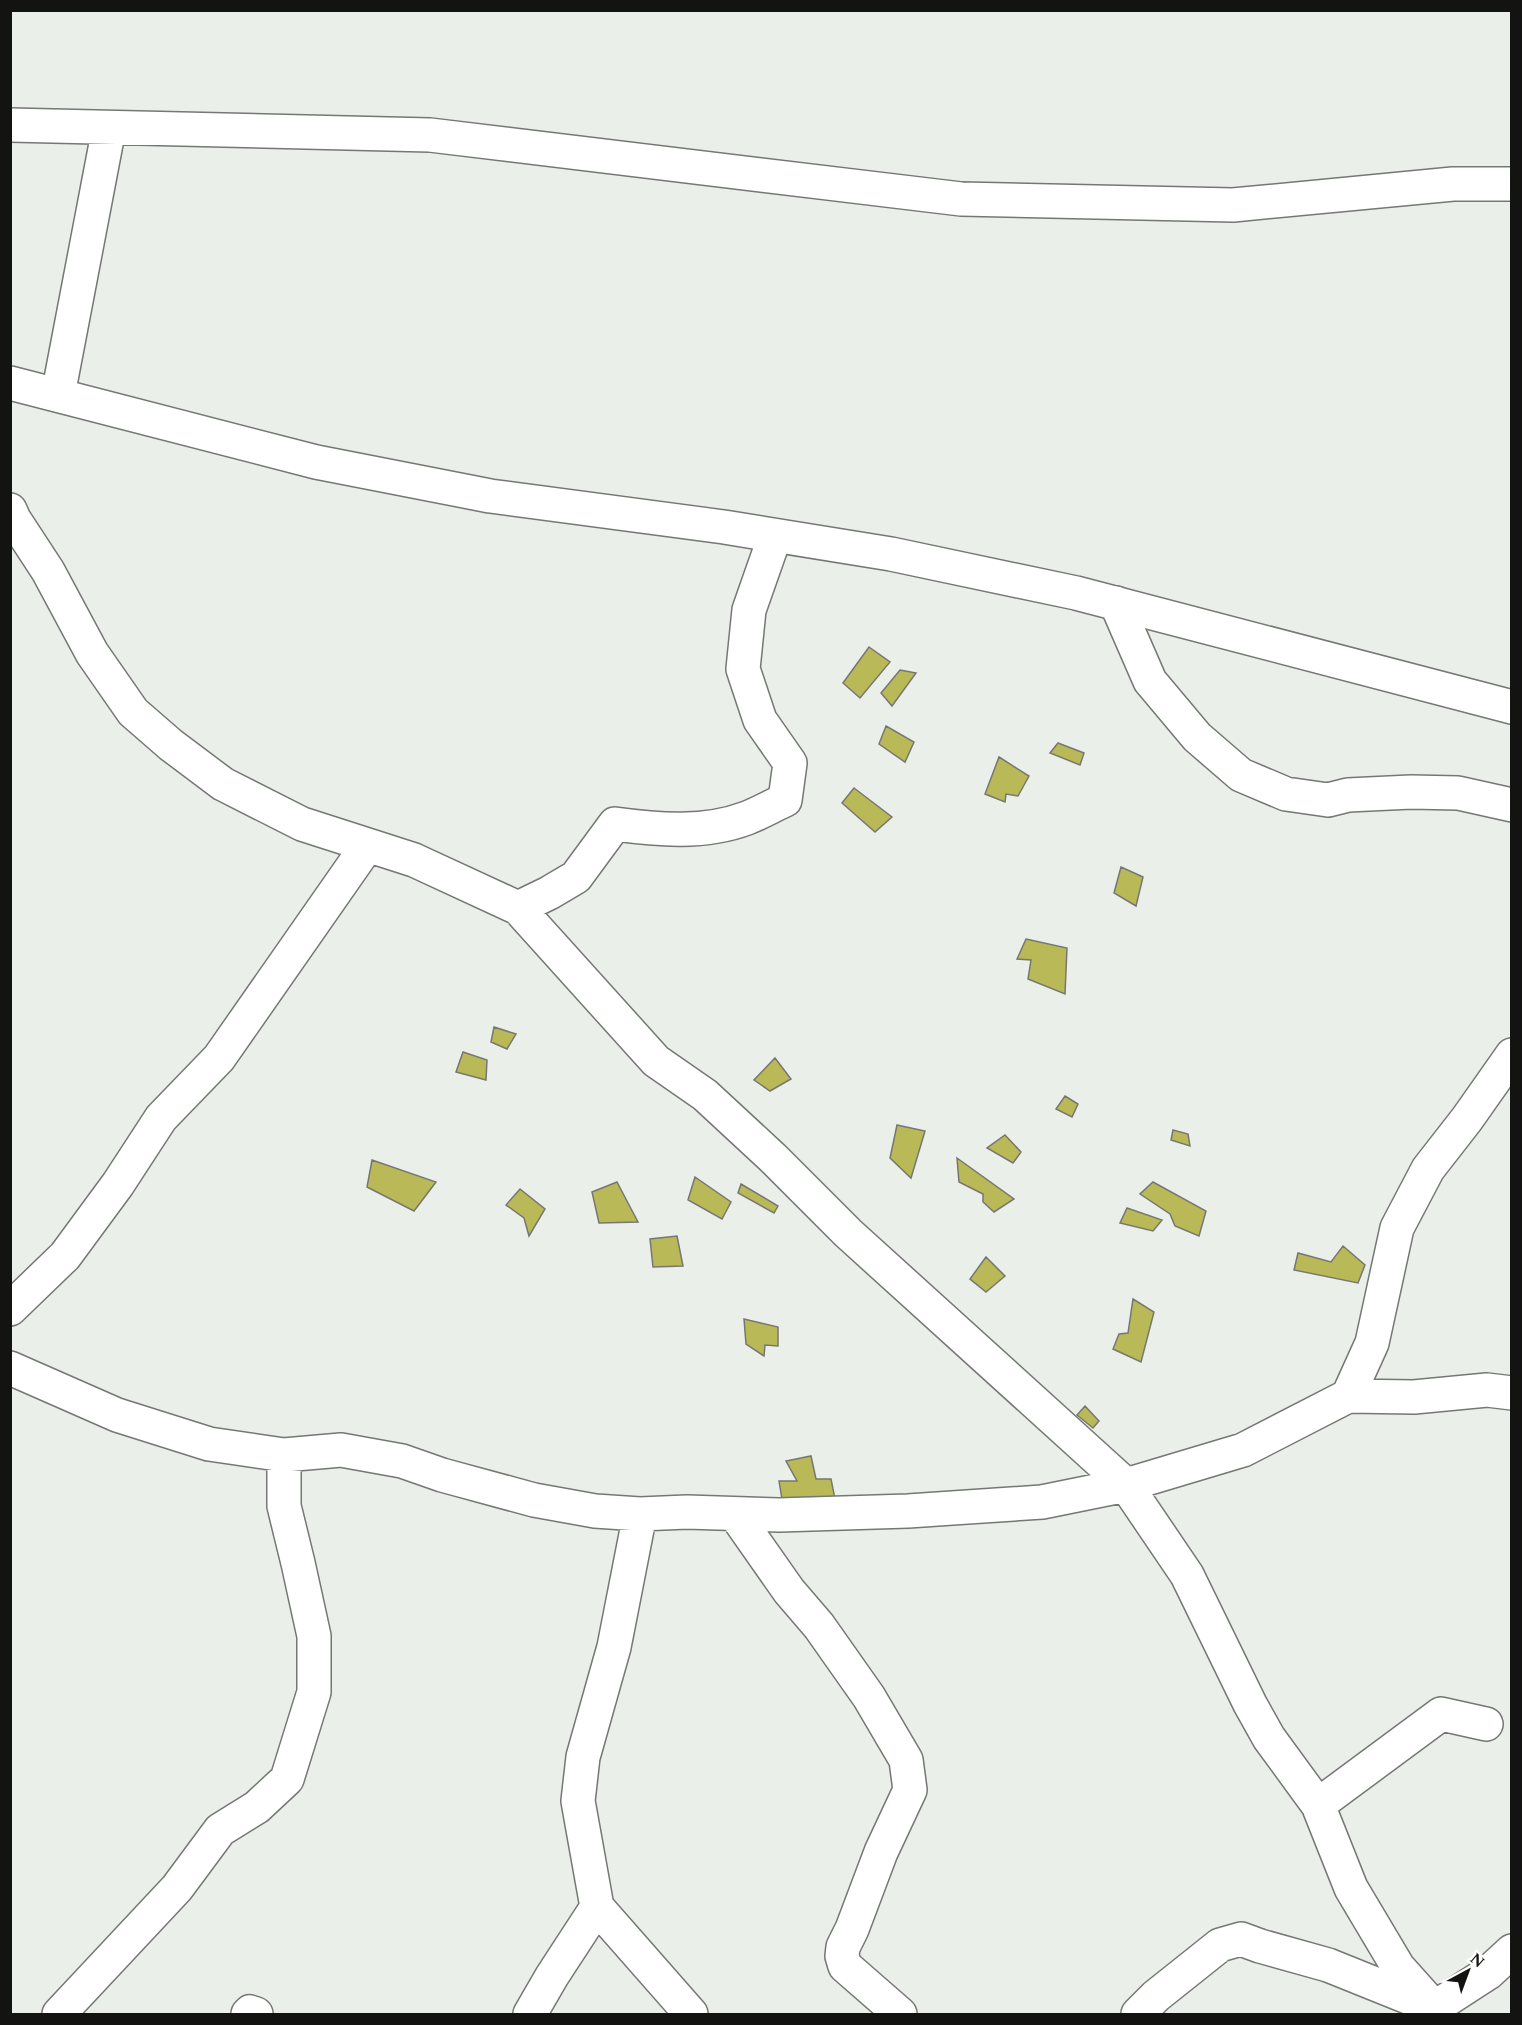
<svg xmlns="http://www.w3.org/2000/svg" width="1522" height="2025" font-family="Spectral,serif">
<rect width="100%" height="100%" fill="#eaefea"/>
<path fill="#b9b957" stroke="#777772" stroke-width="1.5" d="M869,647L890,662L860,698L843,683Z
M900,670L916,673L892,706L881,693Z
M886,726L914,742L905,762L879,744Z
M1058,743L1084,753L1080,765L1050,753Z
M999,757L1029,776L1018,796L1006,794L1005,802L985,794Z
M854,788L892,817L875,832L842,803Z
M1121,867L1143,877L1136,906L1114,893Z
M1026,939L1067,948L1065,994L1028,979L1031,960L1017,959Z
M494,1027L516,1034L507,1049L491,1042Z
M463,1052L487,1060L486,1080L456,1072Z
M775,1058L791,1079L770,1091L754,1080Z
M1065,1096L1078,1104L1072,1117L1056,1109Z
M897,1125L925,1131L911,1178L890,1158Z
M1173,1130L1188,1134L1190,1146L1171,1140Z
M1005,1135L1021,1152L1013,1163L987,1148Z
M957,1158L1014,1199L994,1212L983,1202V1194L959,1182Z
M372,1160L436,1182L414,1211L367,1187Z
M695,1177L731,1202L722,1219L688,1200Z
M617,1182L638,1222L599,1223L592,1192Z
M1153,1182L1206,1211L1199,1236L1175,1226L1170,1214L1140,1194Z
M741,1184L778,1206L774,1213L738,1193Z
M520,1189L545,1209L529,1236L524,1218L506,1205Z
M1127,1208L1162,1220L1153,1231L1120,1223Z
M677,1236L683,1266L653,1267L650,1239Z
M1343,1246L1365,1265L1358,1283L1294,1270L1298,1253L1331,1262Z
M986,1257L1005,1276L986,1292L970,1279Z
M1133,1299L1154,1312L1141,1362L1113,1349L1119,1334L1128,1333Z
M744,1319L778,1327V1346L765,1345L764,1356L746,1344Z
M1085,1406L1099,1421L1093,1428L1077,1415Z
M811,1456L816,1479H831L835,1499L783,1505L779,1481H797L786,1461Z"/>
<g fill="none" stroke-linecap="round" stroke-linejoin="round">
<defs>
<path id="minor" d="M10,125L430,135L961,199L1233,205L1453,184H1512
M58,395L109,128
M10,510L14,519L48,571L92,653L133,712L171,745L223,784L302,824L414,860L518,908L656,1061L705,1095L773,1158L848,1233L1126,1485L1187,1575L1250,1704L1269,1738L1318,1805L1351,1888L1398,1967L1440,2014
M1116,603L1150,681L1197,737L1241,775L1286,794L1328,800L1348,795L1411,792L1458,793L1512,805
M518,908L549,893L576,877L615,824C658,830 705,834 747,818C760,813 772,806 785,800L790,763L760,720L743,669L749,610L775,536
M10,1309L65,1256L118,1184L161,1118L219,1058L367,846
M10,1368L117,1415L209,1444L284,1455L341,1450L402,1461L442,1475L534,1500L595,1511L640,1514L687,1512L779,1515L908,1511L1042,1502L1126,1485L1243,1450L1348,1396L1414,1397L1487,1390L1512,1393
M1348,1396L1372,1343L1397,1228L1428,1169L1467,1119L1512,1055
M640,1514L614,1647L583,1757L578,1801L597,1907L691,2014
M735,1514L789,1591L819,1626L869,1697L906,1760L910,1790L881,1852L852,1929L843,1947L842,1956L845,1966L900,2014
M1318,1805L1441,1714L1486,1724
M1434,2008L1488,1973L1512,1951
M59,2014L177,1888L220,1830L257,1807L287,1779L314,1692V1636L298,1563L284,1506V1455
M248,2014L250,2012L256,2014
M530,2014L552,1976L597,1907
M1138,2014L1156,1996L1220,1945L1241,1939L1260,1946L1328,1965L1425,2004"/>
<path id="tertiary" d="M10,383L316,462L490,496L724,527L891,554L1076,593L1512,707"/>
</defs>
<use href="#minor" stroke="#747873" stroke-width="36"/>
<use href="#tertiary" stroke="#747873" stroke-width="36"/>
<use href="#minor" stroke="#fff" stroke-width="33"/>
<use href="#tertiary" stroke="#fff" stroke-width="33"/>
</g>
<rect width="1522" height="2025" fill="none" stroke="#131412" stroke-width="24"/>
<g transform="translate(1468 1971) rotate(41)" stroke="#ffffff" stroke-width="4.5" paint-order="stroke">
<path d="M0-4.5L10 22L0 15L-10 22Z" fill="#131412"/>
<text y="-9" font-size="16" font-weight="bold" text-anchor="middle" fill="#131412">N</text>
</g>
</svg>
